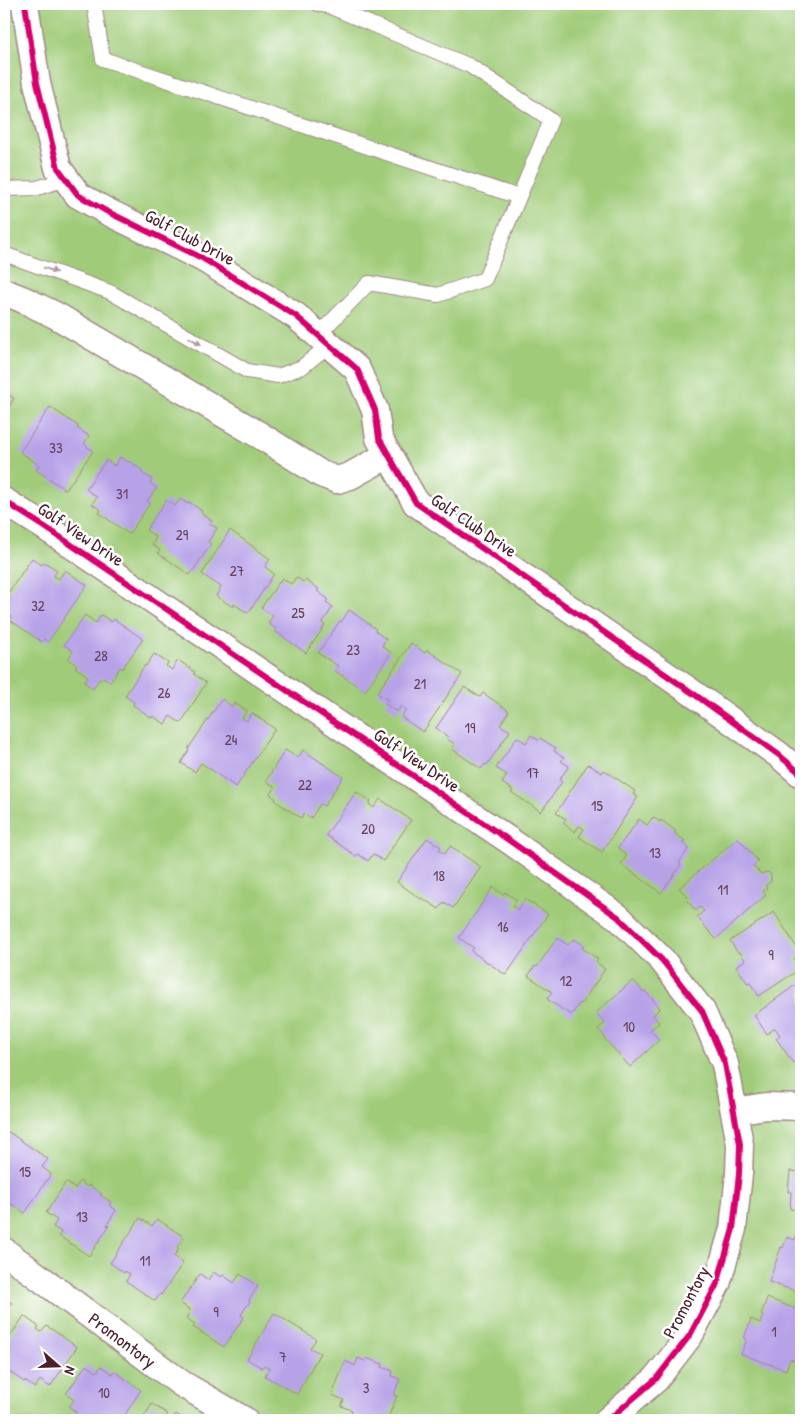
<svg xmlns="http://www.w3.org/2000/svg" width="805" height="1424" font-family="'Patrick Hand',sans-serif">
<rect width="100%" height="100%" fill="#fff"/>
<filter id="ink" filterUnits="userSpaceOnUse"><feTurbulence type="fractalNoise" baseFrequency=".02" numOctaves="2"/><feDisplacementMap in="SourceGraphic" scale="10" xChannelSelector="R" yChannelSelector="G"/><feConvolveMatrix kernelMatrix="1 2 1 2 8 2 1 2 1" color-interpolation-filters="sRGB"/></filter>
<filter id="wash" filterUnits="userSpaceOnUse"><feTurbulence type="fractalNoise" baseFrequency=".0096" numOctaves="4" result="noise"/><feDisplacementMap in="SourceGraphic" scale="20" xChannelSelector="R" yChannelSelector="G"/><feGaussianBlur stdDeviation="1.12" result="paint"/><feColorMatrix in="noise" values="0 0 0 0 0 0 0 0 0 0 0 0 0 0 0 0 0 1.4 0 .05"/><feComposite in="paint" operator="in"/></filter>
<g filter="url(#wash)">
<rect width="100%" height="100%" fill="#f4f1e1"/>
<path fill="#a0cc79" stroke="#757652" d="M4,4H801V1420H4Z"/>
<g id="blocks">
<path fill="#b7a2e8" d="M4,389L8,392L7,394L14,398L5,414L8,415L4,422Z
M50,407L78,426L77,428L89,436L84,444L93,451L66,490L36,470L39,465L20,452Z
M120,457L128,462L129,461L142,470L141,472L152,479L150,483L157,488L147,501L150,503L129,534L99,513L101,510L92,504L97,497L86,489L106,460L115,466Z
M180,499L188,504L189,502L202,511L201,513L212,521L210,524L217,528L208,542L211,544L190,575L158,553L160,550L152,545L156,537L146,530L166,500L175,506Z
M230,530L270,559L265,567L274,574L248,613L234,604L233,607L216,596L221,587L202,574Z
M32,558L42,565L44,562L57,570L54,576L59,579L65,570L87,585L48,642L44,639L42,642L10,620L12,617L4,611V599Z
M296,577L303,582L305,580L319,589L317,591L328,599L326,602L333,607L322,623L325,625L306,653L275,631L276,629L268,623L273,616L261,608L282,578L291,584Z
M349,610L376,629L375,631L386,639L382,646L391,653L365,691L335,671L338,666L318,653L340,621L341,622Z
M85,615L96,623L101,615L112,622L114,619L143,639L122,669L120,667L110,682L103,677L101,680L99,679L93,689L84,682L88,676L75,667L77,665L68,659L73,651L64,645Z
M411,643L425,653L427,650L462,674L423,732L401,717L406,710L401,706L397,712L385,704L388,700L377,693Z
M154,654L168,663L166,666L172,670L178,660L195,672L194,674L206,683L181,723L170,716L165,724L153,716L152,718L133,705L134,702L125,696L145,665L146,666Z
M464,687L480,697L483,693L509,711L500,725L510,731L487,765L485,764L481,769L452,749L455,744L447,739L448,737L436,728Z
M222,699L232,707L234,703L247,711L242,718L247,721L252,713L275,729L236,787L201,763L195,772L181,763L189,750L188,749Z
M531,735L538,740L540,738L556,748L554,751L564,758L561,761L569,766L559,780L562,782L541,812L511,792L513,790L502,783L507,775L496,768L517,737L526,743Z
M285,750L298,758L303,750L343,777L324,806L320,804L311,818L304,813L301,818L275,801L276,799L270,794L275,787L266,781Z
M588,764L602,773L604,770L635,791L633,794L638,797L602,852L579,837L584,829L579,826L575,832L563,823L566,819L556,813Z
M356,792L371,801L369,804L374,808L380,799L411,820L383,861L373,854L368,861L358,854L356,856L326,835Z
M653,817L660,822L661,820L676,831L674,833L685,841L682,843L689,848L679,863L681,865L661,893L621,864L627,856L618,848L639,819L647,825Z
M427,838L441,847L439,850L445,854L450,846L481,867L453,908L444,902L439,909L422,898L421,899L397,882Z
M738,838L758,861L753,866L761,874L766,872L770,873L771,877V881L765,886L767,888L763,891L766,895L716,939L697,917L704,911L700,907L696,911L686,899L688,897L679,888Z
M493,887L503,895L505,892L517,900L513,906L518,910L525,899L548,914L506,975L471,951L474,948L459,938Z
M774,912L801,954L794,959L800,969L759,996L750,983L748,984L736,966L745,960L740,952L738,953L730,941Z
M557,938L568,945L574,939L584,945L582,948L598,959L596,962L605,969L581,1004L580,1003L571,1015L547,999L552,992L528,976L535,966L537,967Z
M633,980L643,992L645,991L660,1008L653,1015L659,1023L650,1030L659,1040L630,1067L604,1038L605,1037L598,1029L605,1023L596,1013Z
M801,981V1057L793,1063L776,1038L780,1035L775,1028L767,1034L754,1015Z
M7,1131L48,1159L42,1167L51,1174L25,1213L12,1204L10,1207L4,1203V1136Z
M798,1149H801V1167H797Z
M790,1171L801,1172V1210L790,1209L791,1192H788Z
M80,1181L87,1187L89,1185L102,1194L100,1195L111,1202L109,1205L116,1210L107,1225L109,1226L89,1256L59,1236L61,1232L53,1227L57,1220L46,1213L66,1182L75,1189Z
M140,1218L152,1226L157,1219L184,1237L177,1247L179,1249L174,1256L183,1263L161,1295L160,1294L155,1301L126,1281L130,1274L125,1271L124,1273L110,1263Z
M799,1227H801V1293L769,1282L781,1247L783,1248L787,1237L795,1240Z
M213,1272L221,1277L223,1275L234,1283L240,1274L258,1286L249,1300L250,1301L241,1315L244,1317L224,1347L193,1327L195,1324L186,1318L189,1313L188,1312L190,1310L180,1303L200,1274L208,1280Z
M4,1298L12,1303L4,1316Z
M767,1298L801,1311V1354L798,1362L790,1359L786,1370L741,1354L747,1339H744L751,1319L760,1323L763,1316L761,1315Z
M274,1313L316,1339L310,1348L320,1353L297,1394L265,1376L269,1368L264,1365L262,1368L247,1359Z
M24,1316L39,1327L37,1329L41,1332L47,1326L77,1347L50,1387L40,1380L35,1388L25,1381L24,1382L4,1368V1345Z
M358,1358L365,1361L366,1358L383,1364L382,1367L393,1371L392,1376L400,1379L394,1395L397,1396L387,1420H361L350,1416L352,1410L341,1406L344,1400L332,1395L345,1361L355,1366Z
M86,1365L97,1372L101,1366L112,1374L114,1371L141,1390L122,1419L119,1417L116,1420H83L74,1415L76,1412L69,1407L74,1400L66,1394Z
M152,1404L168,1414L166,1416L171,1420L176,1414L186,1420H142Z"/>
</g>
</g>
<g filter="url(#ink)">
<use href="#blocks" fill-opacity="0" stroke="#9f8886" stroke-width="1"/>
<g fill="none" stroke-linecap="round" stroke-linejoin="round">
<defs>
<path id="service" d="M94,4L103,59L519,197
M318,4L331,7L470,66L551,120L485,279L438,295L369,283L318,335
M4,189L37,188L66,179
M4,254L110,292L247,371L278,376L302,367L329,345"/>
<g id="minor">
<path d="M25,4L37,83L58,168L78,195L106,211L202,258L296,316L357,369L375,410L379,438L416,503L694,694L779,755L801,774"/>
<path d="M4,292L22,299L57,316L261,436L321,474L337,480L350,476L388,455"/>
<path d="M4,501L45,527L510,841L618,917L662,960L702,1011L725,1064L740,1144L739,1174L733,1229L717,1284L690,1335L656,1379L608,1420"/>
<path d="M734,1111L766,1106L801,1107"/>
<path id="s1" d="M4,1251L182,1384L244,1420"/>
</g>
</defs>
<use href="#service" stroke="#9f8886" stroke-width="16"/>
<use href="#minor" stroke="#9f8886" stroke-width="29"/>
<use href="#service" stroke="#fff" stroke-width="14"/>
<use href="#minor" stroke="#fff" stroke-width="26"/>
<defs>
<path id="cycleway" d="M25,4L37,83L58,168L78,195L106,211L202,258L296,316L357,369L375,410L379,438L416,503L694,694L779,755L801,774
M4,501L45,527L510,841L618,917L662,960L702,1011L725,1064L740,1144L739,1174L733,1229L717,1284L690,1335L656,1379L608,1420"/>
</defs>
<use href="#cycleway" stroke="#fff" stroke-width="9"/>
<use href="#cycleway" stroke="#d6006c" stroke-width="6"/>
</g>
<defs><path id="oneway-solid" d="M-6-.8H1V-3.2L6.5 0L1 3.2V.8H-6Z" transform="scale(1.25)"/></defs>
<g fill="#ae9aa0">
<use href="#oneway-solid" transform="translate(50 270) rotate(20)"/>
<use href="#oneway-solid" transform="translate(195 341) rotate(30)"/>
</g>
</g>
<g text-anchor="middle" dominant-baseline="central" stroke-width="5" stroke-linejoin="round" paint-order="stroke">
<g font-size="15" fill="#65405a">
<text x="56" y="447">33</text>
<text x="122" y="493">31</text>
<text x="182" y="534">29</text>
<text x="237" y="570">27</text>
<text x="38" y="605">32</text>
<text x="298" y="612">25</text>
<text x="353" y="649">23</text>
<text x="101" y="655">28</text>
<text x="420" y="683">21</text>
<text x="164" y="692">26</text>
<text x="470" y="727">19</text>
<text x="231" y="739">24</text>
<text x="533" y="772">17</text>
<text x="305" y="784">22</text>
<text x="597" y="805">15</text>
<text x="368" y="828">20</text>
<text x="655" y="852">13</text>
<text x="439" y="875">18</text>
<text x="723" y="889">11</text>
<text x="503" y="926">16</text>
<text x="771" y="954">9</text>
<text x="566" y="980">12</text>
<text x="629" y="1026">10</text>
<text x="25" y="1171">15</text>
<text x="82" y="1216">13</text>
<text x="145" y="1260">11</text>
<text x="216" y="1311">9</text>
<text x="774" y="1331">1</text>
<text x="283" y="1356">7</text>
<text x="366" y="1387">3</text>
<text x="104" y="1392">10</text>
</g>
<g font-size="18" fill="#4a1f2b" stroke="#fff">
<text transform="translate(190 237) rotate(28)">Golf Club Drive</text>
<text transform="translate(474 525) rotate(34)">Golf Club Drive</text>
<text transform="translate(81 534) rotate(34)">Golf View Drive</text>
<text transform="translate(417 760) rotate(34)">Golf View Drive</text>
<text transform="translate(686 1302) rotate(-62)">Promontory</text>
<text stroke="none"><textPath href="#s1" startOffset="148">Promontory</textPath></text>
</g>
</g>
<rect width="805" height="1424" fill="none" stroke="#fff" stroke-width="20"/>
<g transform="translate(58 1366) rotate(110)" stroke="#ffffff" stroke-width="4" paint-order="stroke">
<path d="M0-4L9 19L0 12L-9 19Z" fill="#4a1f2b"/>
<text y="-8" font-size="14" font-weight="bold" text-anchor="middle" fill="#4a1f2b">N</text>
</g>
</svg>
